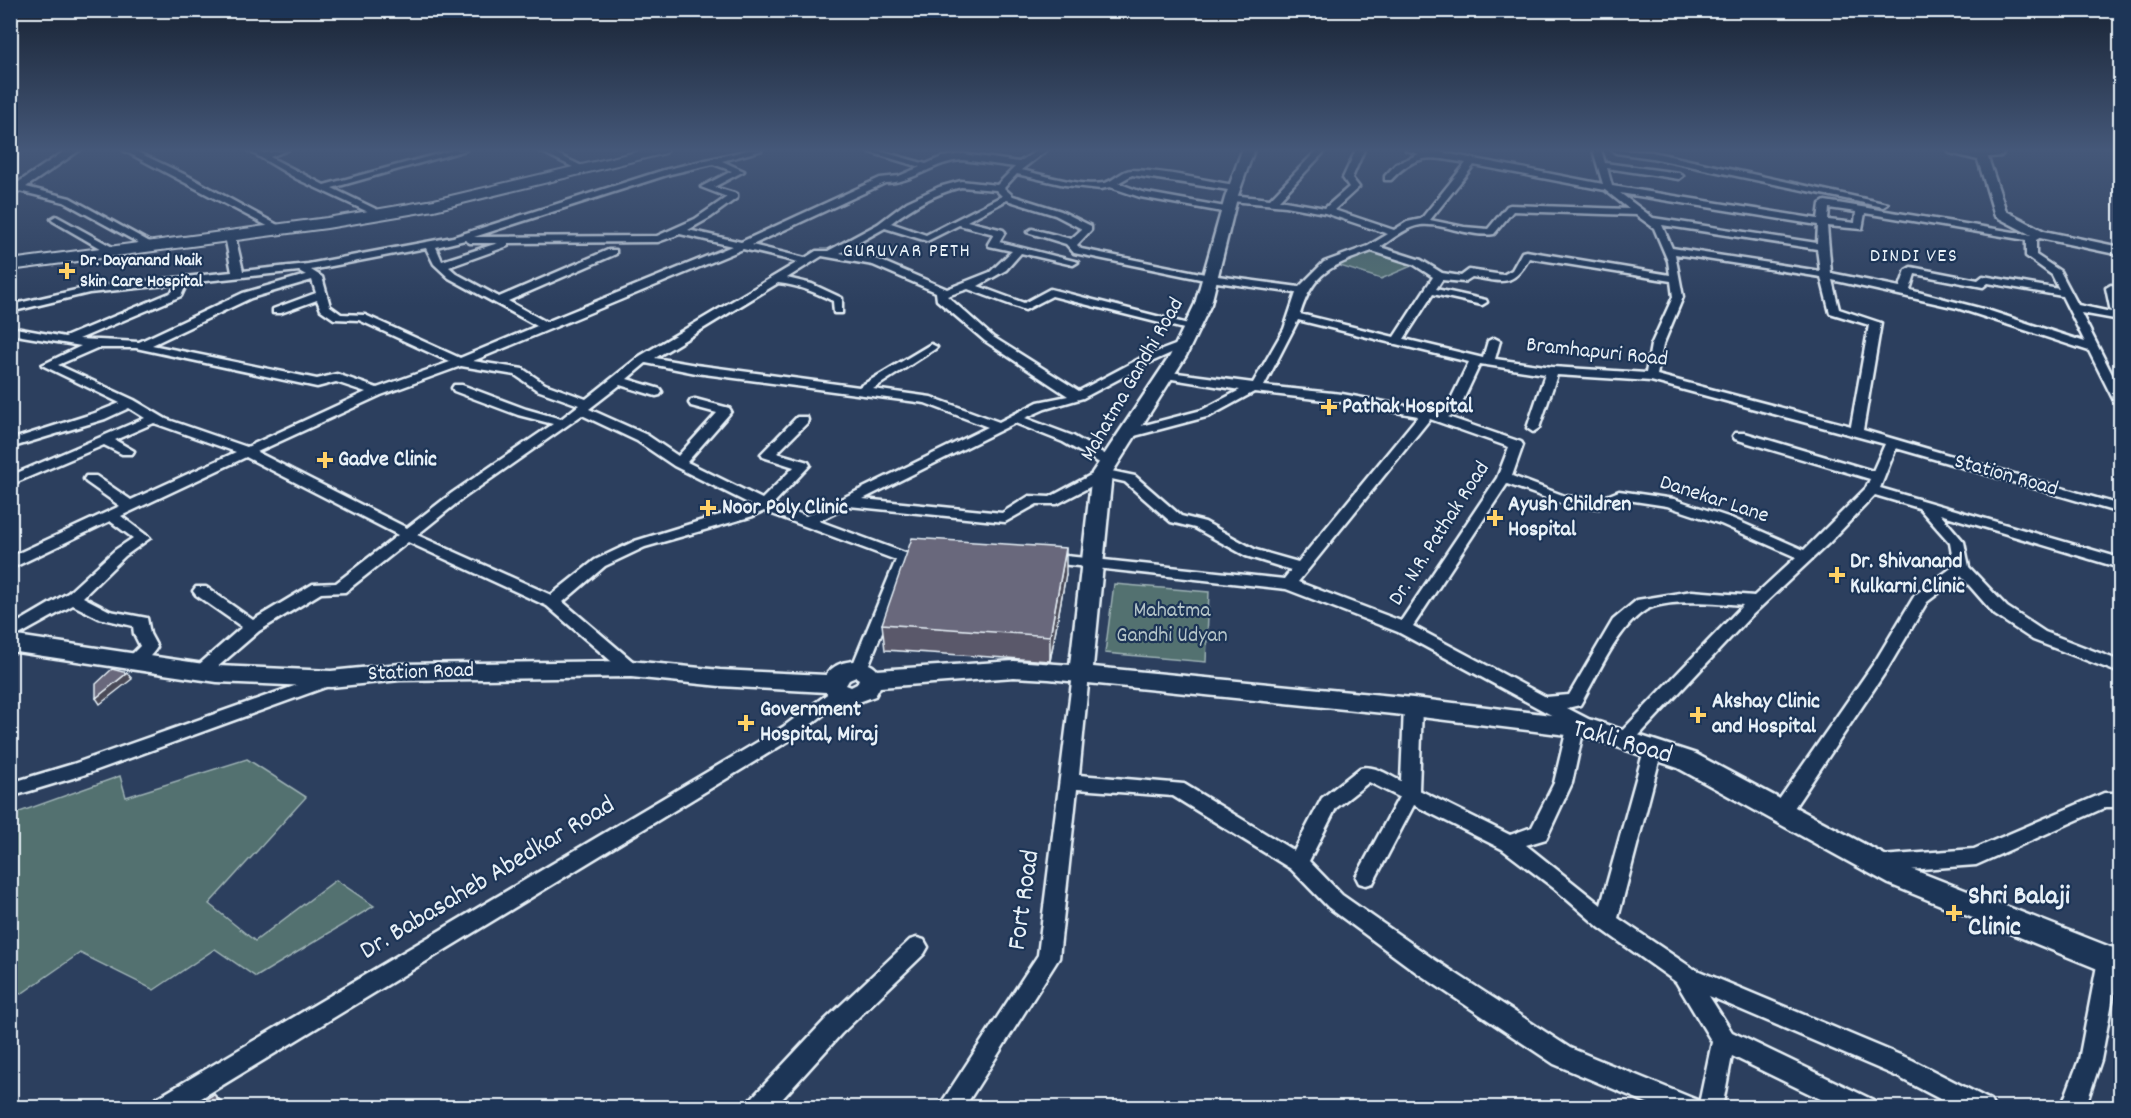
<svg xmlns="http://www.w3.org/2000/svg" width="2131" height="1118" font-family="Dekko,sans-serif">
<rect width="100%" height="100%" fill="#2c3f5e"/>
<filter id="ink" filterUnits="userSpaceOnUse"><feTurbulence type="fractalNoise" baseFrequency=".0167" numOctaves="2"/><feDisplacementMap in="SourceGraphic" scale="12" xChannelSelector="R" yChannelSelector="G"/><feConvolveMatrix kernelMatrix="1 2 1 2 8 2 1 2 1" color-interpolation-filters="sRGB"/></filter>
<g filter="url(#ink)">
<!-- green -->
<g fill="#527170" stroke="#9db1b4" stroke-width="1.5">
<path d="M1374,251L1416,264L1381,279L1337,265Z"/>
<path d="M1114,584L1209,592L1206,662L1105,653Z"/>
<path d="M247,759L306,797L209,904L255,941L336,880L374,906L256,977L215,949L154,990L80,953L21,994L11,986V815L120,776L126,797Z"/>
</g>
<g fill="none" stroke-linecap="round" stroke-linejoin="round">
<defs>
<g id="street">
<path d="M123,150H133L188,176L285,229L277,231Z"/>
<path d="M248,150H258L264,153L288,150L270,157L324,185L453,150H466L332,188L382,212L384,214L379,217L297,179Z"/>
<path d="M538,150H549L588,169L581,171Z"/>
<path d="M748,150H762L722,161L744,171L714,187L737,194V198L711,217L688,230L741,242L880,178L899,176L920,167L863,150H876L926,164L942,157L963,154L1019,162L1038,150H1047L1021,170C1044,175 1081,187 1104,183C1115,181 1122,169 1133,170C1167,171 1202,180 1235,185L1240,188L1235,191L1132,175L1118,183L1142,192L1231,208L1233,210L1228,213L1140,197L1110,187L1101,189L1065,185L1017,174L1004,188L1013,196L1061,211L1091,226V230L1077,245L1081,249L1210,275L1299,287L1324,262L1368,246L1388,234L1325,213L1286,206L1231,201L1226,198L1231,195L1270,199L1317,150H1326L1279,200L1325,208L1349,187L1343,178L1356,150H1364L1352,178L1359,187L1334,210L1394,230L1407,222L1421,219L1466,163C1432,157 1417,152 1391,180H1385V176L1396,164L1419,154L1406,150H1429L1603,184L1593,150H1601L1605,163L1679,173L1683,176L1679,179L1607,168L1612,186L1818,219L1820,204L1825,201L2032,235L2043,232V236L2036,240V255L2060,271L2078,305L2111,312L2106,288L2111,285L2120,287V293H2118L2120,320L2081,313L2120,390V405L2114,401L2089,351L1957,308L1832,280L1839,309L1881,323L1863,430L2120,505V513L1896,448L1880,488L2120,558V568L1940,514L1964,542L1969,567L2007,607L2045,632L2120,661V673L2033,640L1995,615L1961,576L1927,602L1888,668L1788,817L1781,820L1774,817L1771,812L1774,807L1876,660L1915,595L1954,566L1950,543L1919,508L1875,495L1829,543L1750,617L1630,745L1624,747L1618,745L1615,740L1618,735L1743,605C1720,603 1665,598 1646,610C1616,629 1598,675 1580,705L1567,708L1594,722L1597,727L1594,732H1583L1572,783L1546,839L1526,845L1601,905L1644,750L1647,745L1653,743L1659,745L1662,750L1618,918L1692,968L1912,1060L1990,1100L1994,1108H1957L1896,1076L1709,996L1732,1032L1873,1100L1877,1108H1839L1732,1056L1722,1108H1659L1554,1064L1416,972L1328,907L1291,869L1173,796L1077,789L1059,958L964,1108H938L1038,955L1073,674L1075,670H1087L1089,674L1079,775L1184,784L1294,851L1322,798L1360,768C1374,764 1389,776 1401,781L1404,707L1407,703L1413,701L1419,703L1422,707L1419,790L1510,835L1532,827L1554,783L1568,724L1398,632L1286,589L1042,562L1040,559L1042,556L1047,554L1284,579L1291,570L1246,556L1195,528L1171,522L1125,482L1107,478L1057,504H1037L1005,522L849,506L819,521L905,553L924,550L931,555L929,558L910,562L867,669L865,673H853L851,669L896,560L764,511L753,516L645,547L605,566L563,602L637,665L639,669L637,673H625L547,606L408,542L345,592L321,593L259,631L207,676H195L193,672L195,668L242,627L196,595L193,591L196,587H206L253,620L313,584L336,583L398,535L246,457L121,516L150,538L125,556L83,597L110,611L147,618L150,634L157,647C151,657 139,669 127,665L125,661L140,646L134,634L133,626L99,618L73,605L10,640V627L68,593L115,550L133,538L110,521L10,569V557L120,506L86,482L84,479L86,476H96L131,500L236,452L154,423L115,440L134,451L132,454H122L104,445L10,485V476L145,418L129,408L105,419L10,448V440L95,413L120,403L42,365L81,346L10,334V327L65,337L172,292L176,284L89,293L10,312V305L89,287L232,272L225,236L230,233L235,236L243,271L308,264L453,237L664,170ZM963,160L1015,167L997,185L961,181L939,187L907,202L878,224L828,251H816L805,258L752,245L885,183C914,183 934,161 963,160ZM713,164L732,171L701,187L727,197L695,219L657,236L474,237L670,174ZM1474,165L1605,190L1629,209L1510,205L1507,206L1488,229L1464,227L1430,220ZM961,187L996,190L1002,196L926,235L891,223C913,206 934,194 961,187ZM1620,193L1818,225L1817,243L1653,218ZM1007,200L1055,215L1082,229L1071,239L1032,229L1027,232L1066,244L1074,253L1210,281L1296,293L1284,329L1253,383L1162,371L1160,374L1166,378L1240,390L1202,410L1122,431L1120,434L1122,437L1127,438L1210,416L1254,392L1342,402L1418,416L1298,562L1256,550L1205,522L1181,516L1135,476L1102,469L1050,497L1029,496L1002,513L863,499L1015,423L1063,442L1105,466H1115L1117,463L1115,460L1073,436L1025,418L1045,409L1083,398L1149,363L1189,345L1183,342L1141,358L1079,391L993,337L947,296L968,289L1025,310L1052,296L1192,331L1198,328L1196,326L1050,289L1024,303L978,286L1006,270L1021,253L1073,265L1078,262L999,242L1005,232L1003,230L967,221ZM1829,208L1856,212L1855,223L1828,220ZM1513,211L1636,215L1654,228L1668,261L1670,275L1526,251L1522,252L1512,270L1503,275L1469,270L1461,276L1442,273L1421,260L1380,247C1391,240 1404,229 1416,226C1436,220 1469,238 1494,234ZM1865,213L2026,240V256L2052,275L2059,289L1983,276L1978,280L1911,267L1906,270L1900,287L1831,273L1827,226L1862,229ZM959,225L994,234L988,244L989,246L1012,251L990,272L947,289L879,260L840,253L885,228L927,241ZM1662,225L1817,249L1820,271L1672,248ZM680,234L732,246L546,322L508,301L616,254V250H608L499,297L457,274L449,267L508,246V243L658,242ZM465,240L470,243H498L442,261L436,247ZM426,248L434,264L449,278L537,326L460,358L365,315L341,314L330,306L322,277L311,270ZM743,249L798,262L640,356L586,399L545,384L523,369L473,361ZM1372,251L1413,264L1433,277L1394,337L1300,314C1314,270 1332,266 1372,251ZM1675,254L1821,277L1830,313L1869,325L1851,426L1657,375L1663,345L1683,297ZM822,256L873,265L936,292L937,300L985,341L1068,396L1038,402L999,422L931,397L873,389L935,349L937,347L931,344L859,387L696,365L655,358L778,283C798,285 815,292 833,301L834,313H842V298L812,284L787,278ZM1529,258L1671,281L1673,297L1651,345L1646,373L1552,367L1495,359L1500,341L1494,338L1488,341L1483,358L1404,339L1433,294L1482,305L1487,302L1486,300L1436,289L1442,280L1464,282L1472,277C1502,281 1512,289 1529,258ZM299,271L306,275L243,293L139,342L79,339L181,296L187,283ZM1915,274L1983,287L1988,283L2062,296L2085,342L1987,310L1910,290ZM312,280L316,293L273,309V313H281L317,300L321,310L334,319L359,320L450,362L377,388L337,374L317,379L152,345L251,298ZM1298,320L1469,362L1446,409L1427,410L1342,394L1264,386ZM97,348H136L317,387L336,382L366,392L247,447L166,419L134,400L58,365ZM646,363L696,373L925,403L988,427L806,516L773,504L810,465L808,462L777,453L807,423L808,420L807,417H797L761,454L763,457L794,467L762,499L687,462L729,414L731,411L729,408L695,399L691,400L689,403L691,406L717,413L678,456L647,435L589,409L620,385L656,396L660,395L662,392L660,389L627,379ZM1480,364L1545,374L1527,428L1533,432L1539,428L1557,375L1651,381L1885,444L1873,471L1745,433H1735L1733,436L1735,439L1870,479L1866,488L1804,550L1731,518L1674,499L1619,491L1597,500L1565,496L1512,476L1523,445L1521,442L1448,417L1457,413ZM461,366L515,375L537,390L579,405L561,419L526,409L462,385H454L452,388L454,391L518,415L553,424L452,493L407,528L257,452L381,395ZM582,415L637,441L674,466L752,505L635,541L595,560L551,595L417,535L462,499ZM1430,419L1509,447L1497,478L1401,621L1298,582ZM1507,484L1563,504L1599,508L1621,499L1667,506L1721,524L1796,557L1754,596L1692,591L1637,600L1613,620L1569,695L1546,697L1413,626ZM1369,782L1399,797L1356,877L1359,883L1366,885L1373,883L1414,805L1502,849L1555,889L1600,928L1676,982L1712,1042L1699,1104L1697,1100L1570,1048L1432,958L1342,895L1309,861L1336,808Z"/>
<path d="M1612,150L1652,152L1888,204L1883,207L1652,158L1616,153Z"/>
<path d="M2006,150L2001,156L1979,158L1975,155L1979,152Z"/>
<path d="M18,185L70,198L157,246L148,248L64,202L15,190L13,188Z"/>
<path d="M56,216L118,250L119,252L110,254L53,221L51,219Z"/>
<path d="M331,673L337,675L339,679L337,683L83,775L10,797V783L73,764Z"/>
<path d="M840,687L846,689L849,693L846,697L795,737L185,1108H150L154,1100L783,727L834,689Z"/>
<path d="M2104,793H2120V807H2106L1976,865L1881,872L1874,870L1871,864L1874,858L1881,856L1974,849Z"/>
<path d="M917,938L924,940L928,947L924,954L841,1034L774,1108H746L750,1100L825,1020L910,940Z"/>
<path d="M2109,950L2117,953L2120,960L2101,1060L2085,1108H2061L2079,1060L2098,960L2101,953Z"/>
</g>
<g id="secondary">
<path d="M66,150H80L10,198V188Z"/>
<path d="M1242,150H1254L1237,198L1211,304L1186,356L1112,473L1093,667L1413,698L1592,720L1696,754L1909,868L2110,947L2120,949V975L2098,969L1889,884L1678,768L1591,738L1413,716L1049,679L1014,677L880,687L875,696L851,705L829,697L826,692L720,686L631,677L400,680L331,687L217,682L10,651V635L217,666L331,671L400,664L631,661L720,670L826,675C837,659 865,656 877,670L1014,661L1070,665L1092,473L1170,356L1195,304L1225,198ZM856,677L859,679L857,684L851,687L846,685L849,680Z"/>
<path d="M1948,150H1967L1987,155L2006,211L2044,231L2120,247V255L2035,237L1995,216L1978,160L1950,153Z"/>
</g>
<path id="primary" d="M645,150H668L666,153L434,210L327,228L10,270V260L327,218L434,200Z"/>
</defs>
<!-- street casing -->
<use href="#street" stroke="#e8f1f8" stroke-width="5"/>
<!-- secondary casing -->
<use href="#secondary" stroke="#e8f1f8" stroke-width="5"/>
<!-- primary casing -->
<use href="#primary" stroke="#e8f1f8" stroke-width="4"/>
<!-- street -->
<use href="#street" fill="#1d3557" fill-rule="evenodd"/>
<!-- secondary -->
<use href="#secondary" fill="#1d3557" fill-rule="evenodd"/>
<!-- primary -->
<use href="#primary" fill="#1d3557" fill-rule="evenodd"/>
</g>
<!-- wall -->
<path fill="#5a596a" stroke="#e8f1f8" stroke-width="1.5" d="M1066,574L1050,661L885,650L882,624Z"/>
<!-- shaded-wall -->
<g fill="#4a4956" stroke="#e8f1f8" stroke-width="1.5">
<path d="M1066,548V574L1050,661V636Z"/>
<path d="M127,673L132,679L100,704L96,698Z"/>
<path d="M214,1094L227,1107H222Z"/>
</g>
<!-- building -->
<g fill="#69687b" stroke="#e8f1f8" stroke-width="1.5">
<path d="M912,538L1066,548L1050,636L882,624Z"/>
<path d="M112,669L127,673L96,698V684Z"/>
<path d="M214,1094L222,1107H193Z"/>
</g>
</g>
<!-- sky -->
<linearGradient id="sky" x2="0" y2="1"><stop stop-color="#182334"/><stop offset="0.49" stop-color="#455879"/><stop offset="1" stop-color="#455879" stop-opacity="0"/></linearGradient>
<rect width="2131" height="306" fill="url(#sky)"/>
<!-- markers -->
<g fill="#ffd166" stroke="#1d3557" stroke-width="2">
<path d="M64 262h6v6h6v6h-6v6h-6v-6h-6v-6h6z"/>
<path d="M1326 398h6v6h6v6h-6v6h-6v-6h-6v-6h6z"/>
<path d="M322 451h6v6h6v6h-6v6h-6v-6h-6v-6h6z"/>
<path d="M705 499h6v6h6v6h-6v6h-6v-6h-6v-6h6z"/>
<path d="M1492 509h6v6h6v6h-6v6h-6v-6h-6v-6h6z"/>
<path d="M1834 566h6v6h6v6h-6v6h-6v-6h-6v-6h6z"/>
<path d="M1695 706h6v6h6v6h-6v6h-6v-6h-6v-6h6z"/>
<path d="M743 714h6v6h6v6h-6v6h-6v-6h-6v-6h6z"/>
<path d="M1951 904h6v6h6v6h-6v6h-6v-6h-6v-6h6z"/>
</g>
<g text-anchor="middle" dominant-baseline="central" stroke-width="4.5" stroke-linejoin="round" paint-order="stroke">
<!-- far-poi labels -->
<g font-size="18" font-weight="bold" fill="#e8f1f8" stroke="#1d3557" text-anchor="start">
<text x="80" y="261">Dr. Dayanand Naik<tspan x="80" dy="21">Skin Care Hospital</tspan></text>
</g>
<!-- far-neighbourhood labels -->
<g font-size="20" letter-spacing="1.5" fill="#e8f1f8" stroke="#1d3557">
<text x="907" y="252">GURUVAR PETH</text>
<text x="1914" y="257">DINDI VES</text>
</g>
<!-- street labels -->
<g font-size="22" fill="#e8f1f8" stroke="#1d3557">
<text transform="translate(1597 353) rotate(6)">Bramhapuri Road</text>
<text transform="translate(1133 380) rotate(-60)">Mahatma Gandhi Road</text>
<text transform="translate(2006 476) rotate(16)">Station Road</text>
<text transform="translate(1714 500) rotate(18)">Danekar Lane</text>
<text transform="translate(1440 534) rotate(-57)">Dr. N.R. Pathak Road</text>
<text transform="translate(421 673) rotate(-2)">Station Road</text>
</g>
<!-- poi labels -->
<g font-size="22" font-weight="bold" fill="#e8f1f8" stroke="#1d3557" text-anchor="start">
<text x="1342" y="407">Pathak Hospital</text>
<text x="338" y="460">Gadve Clinic</text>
<text x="1508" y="505">Ayush Children<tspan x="1508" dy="25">Hospital</tspan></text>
<text x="722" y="508">Noor Poly Clinic</text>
<text x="1850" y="562">Dr. Shivanand<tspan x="1850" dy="25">Kulkarni Clinic</tspan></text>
<text x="1712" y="702">Akshay Clinic<tspan x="1712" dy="25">and Hospital</tspan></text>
<text x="760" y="710">Government<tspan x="760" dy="25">Hospital, Miraj</tspan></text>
</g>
<!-- park labels -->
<g font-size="22" fill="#b4c4c8" stroke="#1d3557">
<text x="1172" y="611">Mahatma<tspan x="1172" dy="25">Gandhi Udyan</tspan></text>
</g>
<!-- near-street labels -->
<g font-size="27" fill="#e8f1f8" stroke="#1d3557">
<text transform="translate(1622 743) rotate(16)">Takli Road</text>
<text transform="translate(488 879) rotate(-31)">Dr. Babasaheb Abedkar Road</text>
<text transform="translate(1025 900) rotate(-82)">Fort Road</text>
</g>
<!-- near-poi labels -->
<g font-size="27" font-weight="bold" fill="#e8f1f8" stroke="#1d3557" text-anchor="start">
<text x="1968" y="897">Shri Balaji<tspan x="1968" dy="31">Clinic</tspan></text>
</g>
</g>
<!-- margin -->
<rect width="2131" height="1118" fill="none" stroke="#1d3557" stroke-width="36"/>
<rect x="18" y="18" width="2095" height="1082" fill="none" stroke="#e8f1f8" stroke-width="2" filter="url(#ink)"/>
</svg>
